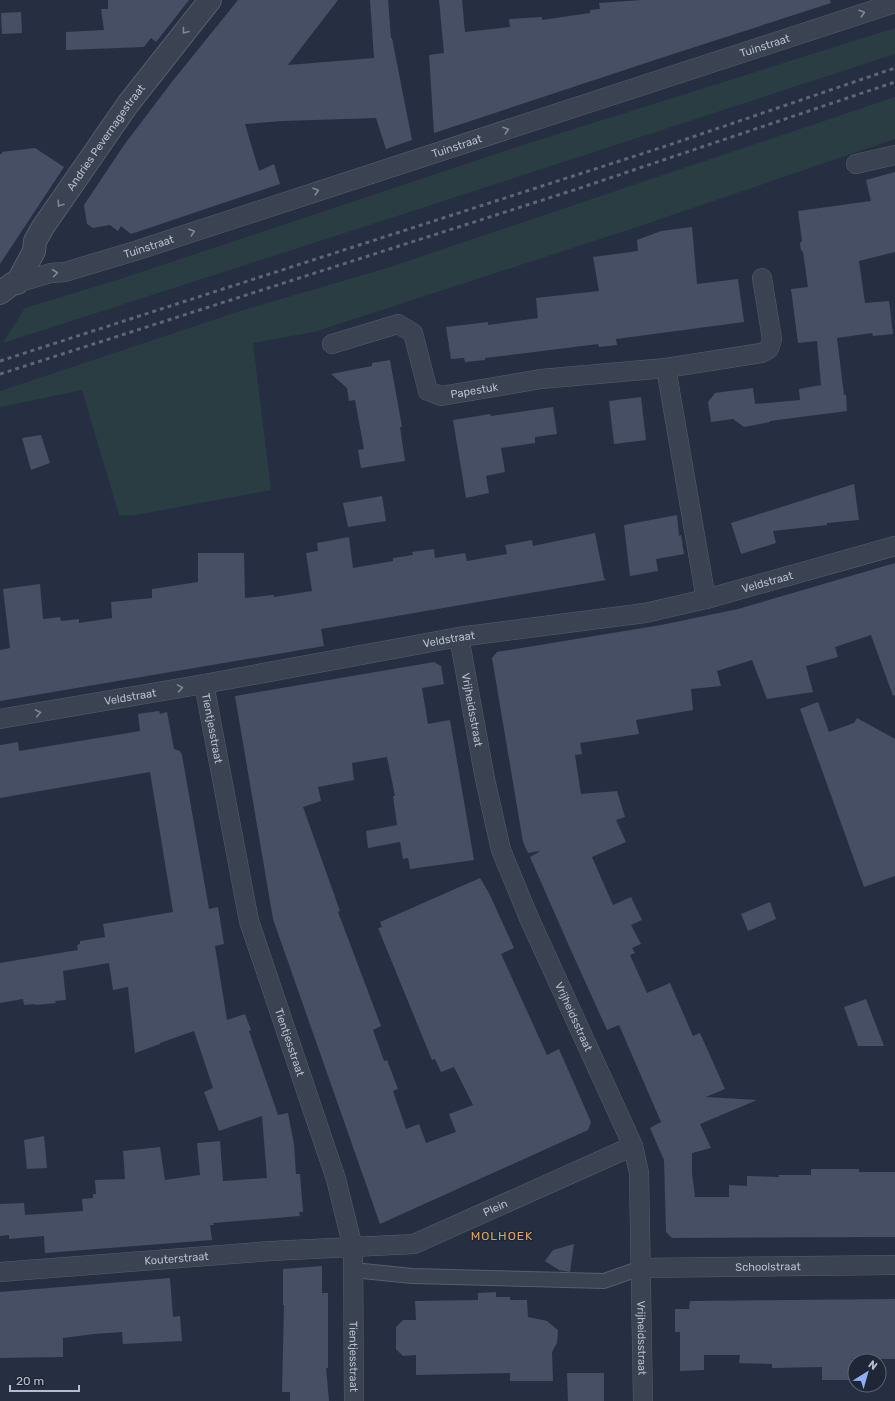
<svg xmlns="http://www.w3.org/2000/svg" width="895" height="1401" font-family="Rubik,sans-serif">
<rect width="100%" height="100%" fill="#262f42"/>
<!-- green -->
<g fill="#293d43">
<path d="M895,28V54L419,209L3,343L25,308L117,280L523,145Z"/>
<path d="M895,97V139L637,227L314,332L253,343L271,490L136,515H119L82,390L0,407V391L240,311L387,268Z"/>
</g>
<!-- building -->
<g fill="#464f64">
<path d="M108,0H189L156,42L151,38L144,47L66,50V32L104,30L101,9H108Z"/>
<path d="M238,0H338L288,65L374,58L370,0H388L391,38H392L412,140L386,149L376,118L283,121L245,124L259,171L274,164L280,184L131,234L121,226L118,231L110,225L93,228L87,224L84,205L124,145L171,83Z"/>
<path d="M439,0H462L465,32L510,27L509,19L542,17V20L590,13V10L600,9L599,3L641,0H830L831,3L661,58L434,133L429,55L444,53Z"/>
<path d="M21,12L22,33L2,34L1,13Z"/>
<path d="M35,148L64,167L0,264V154H2V152Z"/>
<path d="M895,172V252L859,261L865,303L889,301L893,334L873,336L872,333L837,338L844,395H846L847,411L770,421V422L744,427L733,419L711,422L708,402L715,393L753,388L755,404L800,400L799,389L821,385L817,341L798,343L791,289L808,287L803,252L801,250L800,243L802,241L798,211L871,201L866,180Z"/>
<path d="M692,227L697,284L738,279L744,322L616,339L617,345L599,347L598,344L485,358V360L465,362L464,358L451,359L446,327L488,322V325L538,318L536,298L599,291L593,257L638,251L637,240L661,231Z"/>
<path d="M390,360L402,427H400L405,461L361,468L358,450L364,449L355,400L349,401L347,388L331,374L372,366V363Z"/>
<path d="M641,397L646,440L614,444L609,401Z"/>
<path d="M553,407L557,434L535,437V443L501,448L505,472L486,476L489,493L466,498L453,420L490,414L491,416Z"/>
<path d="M41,435L50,463L31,470L22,438Z"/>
<path d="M854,484L859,520L827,523V525L773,531L776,543L741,554L731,523Z"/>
<path d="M382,496L386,521L348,527L343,503Z"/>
<path d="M677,515L679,536L681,535L684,554L656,559L658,571L630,576L624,525Z"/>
<path d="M595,533L604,578L606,580L321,629L324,646L0,701V650L10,648L3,589L40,584L43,619L60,617L61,621L79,619V623L112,618L111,602L152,598V589L198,582V553H244L245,598L274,595V597L312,591L306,553L318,551L317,543L349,537L353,568L393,561V558L413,555L412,552L434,549L435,558L465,553L467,561L507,554L505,545L532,540L533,546Z"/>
<path d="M895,563V695L893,696L871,635L835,647L838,657L806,666L813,692L767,699L752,660L717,671L721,686L691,689L693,710L636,720L639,734L580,743L582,754L575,755L581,794L617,791L625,817L616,820L626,842L592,857L613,905L631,897L642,920L631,925L641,944L632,948L635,953L630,955L647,993L670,983L693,1036L700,1033L725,1089L706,1097L757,1100L700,1124L711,1148L692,1153V1173L695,1197H729V1185L747,1186V1176L779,1177L778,1175H811V1169H859V1172H895V1237L672,1238L666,1232L664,1160L650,1128L661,1122L619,1025L607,1030L569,946L530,857L539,852V851L528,853L523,842L492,658L497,652L661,625L738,609Z"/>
<path d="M434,662L441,666L444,684L422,688L428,724L450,720L474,860L410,869L408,858L403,859L400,842L368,848L366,831L397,825L393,796H395L387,757L352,763L354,780L318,787L321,801L303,807L340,911L338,912L381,1026L373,1030L384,1061L387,1060L398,1089L393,1091L406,1129L419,1124L426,1143L456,1132L449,1114L473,1105L454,1067L441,1072L435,1059L432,1060L378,928L382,927L380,922L480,878L489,893L514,948L501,954L547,1055L559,1049L591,1122L588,1130L380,1224L273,919L235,696Z"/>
<path d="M818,702L829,732L854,723L857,718L895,739V876L864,887L800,709Z"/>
<path d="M159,711L160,714L167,712L174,749L180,751L182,755L209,909L218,907L224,944L215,946L227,1020L245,1014L251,1030L249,1031L278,1115L288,1113L294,1144L296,1174H300L303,1212H299L300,1216L213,1223L214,1225H210L212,1240L45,1253L44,1236L9,1239V1235L0,1236V1204L24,1203L25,1215L83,1211L82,1199L93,1198V1194H96L95,1180L125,1179L123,1151L160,1147L165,1180L200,1175L197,1143L220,1141L223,1181L267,1178L262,1116L219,1131L204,1092L213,1088L194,1031L160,1043V1044L135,1053L128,987L113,990L109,963L63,971L66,1000L55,1001L56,1003L35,1005V1004L24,1005L23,999L0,1003V963L78,950L77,945L80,944V941L105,937L103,924L173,912L150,772L0,798V745L18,742L19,751L140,731L138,714Z"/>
<path d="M770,902L776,919L748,931L741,914Z"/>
<path d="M866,999L884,1046H858L844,1007Z"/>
<path d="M44,1136L47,1168L27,1169L24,1140Z"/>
<path d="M574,1244L570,1272L559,1270L545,1261L553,1250Z"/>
<path d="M322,1266V1293H328V1368H326L329,1401H290V1392H282L284,1305H283V1269Z"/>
<path d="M170,1278L173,1317L180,1316L182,1341L123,1344L122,1332L94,1334L63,1338V1357L0,1358V1292Z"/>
<path d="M496,1292V1297H510V1300H527L528,1317L547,1321L558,1330L557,1343L552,1352L553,1381H510V1373L416,1375V1355L403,1356L396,1349V1327L403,1320H416L415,1301L478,1300V1293Z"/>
<path d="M895,1299V1359H852V1380H822V1367L772,1368V1364L739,1363L740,1355H704V1370L680,1371V1332H675V1309H689L690,1301Z"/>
<path d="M567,1373H604V1401H568Z"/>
</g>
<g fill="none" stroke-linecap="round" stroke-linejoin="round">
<defs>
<path id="pedestrian" d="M353,1270L412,1276L604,1281L641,1268"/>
<g id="minor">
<path d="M856,164L895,155"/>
<path id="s1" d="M17,283L51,273L65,272L135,251L895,3"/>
<path id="s2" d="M332,344L398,324L413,333L428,391L441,396L541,379L666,368L761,353L769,349L772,339L762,278"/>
<path d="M666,368L706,599"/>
<path id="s3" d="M459,637L485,779L501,850L529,918L633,1146L639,1173L643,1401"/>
<path id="s4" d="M204,684L249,921L336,1179L353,1248L354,1401"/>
<path id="s5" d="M0,719L204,684L459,637L645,613L706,599L895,546"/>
<path id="s6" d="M641,1268L895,1265"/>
<path id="s7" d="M0,1272L271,1251L414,1244L633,1146"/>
</g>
<g id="tertiary">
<path id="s8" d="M0,293L12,284L17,283L34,251L35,241L43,227L128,104L210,0"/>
</g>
</defs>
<!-- pedestrian casing -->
<use href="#pedestrian" stroke="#565d6c" stroke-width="16"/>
<!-- minor casing -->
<use href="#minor" stroke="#565d6c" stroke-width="20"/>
<!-- tertiary casing -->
<use href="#tertiary" stroke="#565d6c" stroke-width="24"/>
<!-- pedestrian -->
<use href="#pedestrian" stroke="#3b4252" stroke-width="14"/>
<!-- minor -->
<use href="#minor" stroke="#3b4252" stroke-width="19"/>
<!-- tertiary -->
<use href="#tertiary" stroke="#3b4252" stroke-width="22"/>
<!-- rail -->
<g stroke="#5d6579" stroke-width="3" stroke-dasharray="4 4" stroke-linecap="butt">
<path d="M0,361L663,147L895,68"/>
<path d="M0,374L577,189L895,82"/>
</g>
</g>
<!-- one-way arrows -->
<defs><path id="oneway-chevron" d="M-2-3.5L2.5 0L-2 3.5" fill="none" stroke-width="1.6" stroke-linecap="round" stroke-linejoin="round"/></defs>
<g stroke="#808695">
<use href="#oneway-chevron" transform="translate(862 13) rotate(-18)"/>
<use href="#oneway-chevron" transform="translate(185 31) rotate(128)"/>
<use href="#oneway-chevron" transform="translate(506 130) rotate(-18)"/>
<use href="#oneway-chevron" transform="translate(316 191) rotate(-18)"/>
<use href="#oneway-chevron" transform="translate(60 204) rotate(124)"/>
<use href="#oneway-chevron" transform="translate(192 232) rotate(-18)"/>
<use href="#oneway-chevron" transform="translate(55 273) rotate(-7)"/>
<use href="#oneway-chevron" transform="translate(180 688) rotate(-10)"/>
<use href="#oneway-chevron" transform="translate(38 713) rotate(-10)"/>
</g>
<g text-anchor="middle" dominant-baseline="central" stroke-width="3" stroke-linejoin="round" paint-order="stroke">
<!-- street labels -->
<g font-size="11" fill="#b8bdcc" stroke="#1f2737">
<text stroke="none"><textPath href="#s1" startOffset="785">Tuinstraat</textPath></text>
<text stroke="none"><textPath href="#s8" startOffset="192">Andries Pevernagestraat</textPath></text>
<text stroke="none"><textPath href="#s1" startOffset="461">Tuinstraat</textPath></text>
<text stroke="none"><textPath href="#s1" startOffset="137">Tuinstraat</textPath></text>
<text stroke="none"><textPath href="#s2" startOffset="194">Papestuk</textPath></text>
<text stroke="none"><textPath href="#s5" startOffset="780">Veldstraat</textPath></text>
<text stroke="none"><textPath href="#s5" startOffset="456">Veldstraat</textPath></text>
<text stroke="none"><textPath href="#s5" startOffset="132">Veldstraat</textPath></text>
<text stroke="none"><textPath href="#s3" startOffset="74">Vrijheidsstraat</textPath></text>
<text stroke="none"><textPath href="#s4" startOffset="45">Tientjesstraat</textPath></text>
<text stroke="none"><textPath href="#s3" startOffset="399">Vrijheidsstraat</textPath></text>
<text stroke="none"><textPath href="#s4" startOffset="369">Tientjesstraat</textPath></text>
<text stroke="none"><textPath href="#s7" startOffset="504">Plein</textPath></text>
<text stroke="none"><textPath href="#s7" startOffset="177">Kouterstraat</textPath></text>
<text stroke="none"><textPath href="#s6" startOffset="127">Schoolstraat</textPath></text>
<text stroke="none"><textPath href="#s3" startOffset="734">Vrijheidsstraat</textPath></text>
<text stroke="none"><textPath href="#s4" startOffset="693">Tientjesstraat</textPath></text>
</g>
<!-- neighbourhood labels -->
<g font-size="12" letter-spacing="1" fill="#d6a468" stroke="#1f2737">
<text x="502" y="1236">MOLHOEK</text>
</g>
</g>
<!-- north arrow -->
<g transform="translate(867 1373) rotate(37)"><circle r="19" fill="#1f2737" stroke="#5c6373"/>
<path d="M0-3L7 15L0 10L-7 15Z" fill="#90adf8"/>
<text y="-6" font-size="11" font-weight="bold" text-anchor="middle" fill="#b8bdcc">N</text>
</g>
<!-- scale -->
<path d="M10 1385v6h69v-6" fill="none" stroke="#b8bdcc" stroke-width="2"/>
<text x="16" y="1385" font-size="12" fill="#b8bdcc" stroke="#1f2737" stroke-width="3" paint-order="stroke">20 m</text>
</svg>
